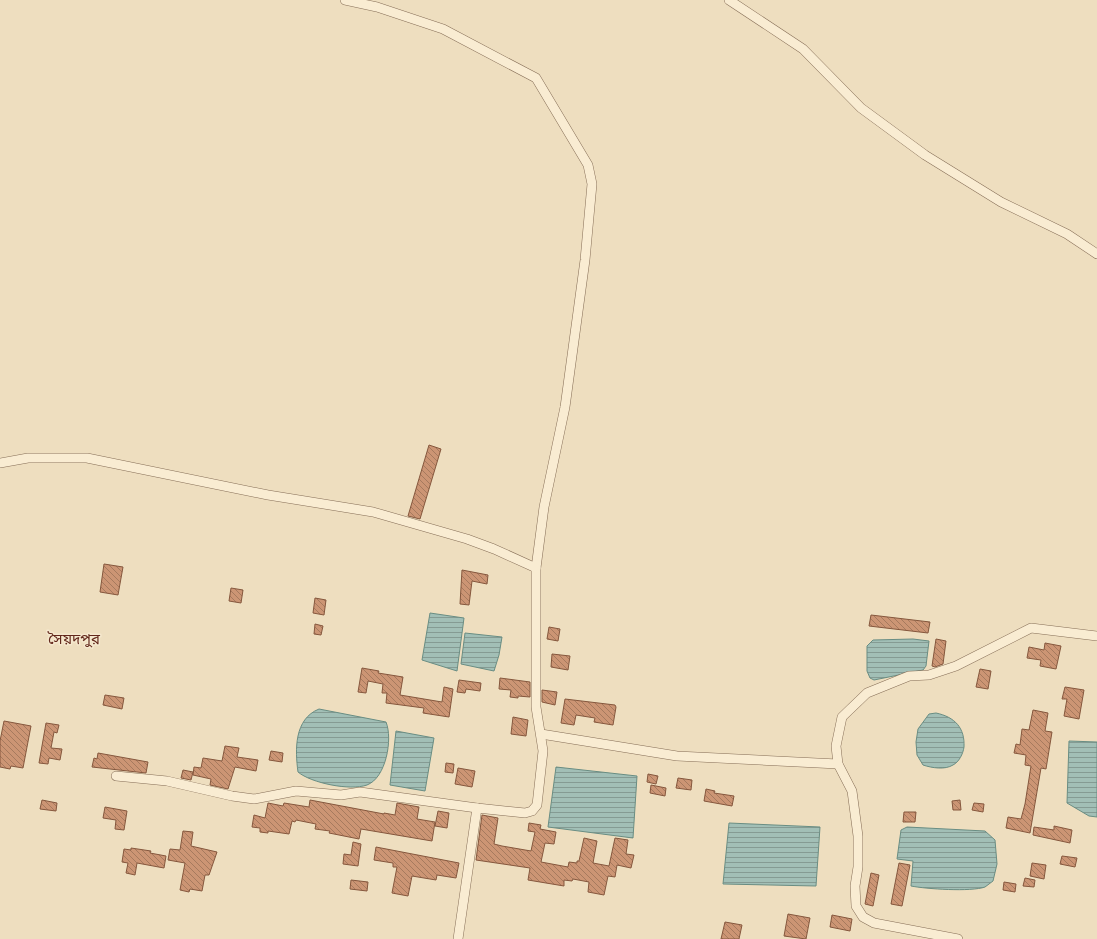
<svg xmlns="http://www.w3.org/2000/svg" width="1097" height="939" font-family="'Libre Baskerville','Noto Sans Bengali',serif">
<defs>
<pattern id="water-rules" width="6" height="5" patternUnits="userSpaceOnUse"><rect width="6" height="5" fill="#a2bfb6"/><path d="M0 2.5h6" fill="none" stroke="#859b93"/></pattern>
<pattern id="building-back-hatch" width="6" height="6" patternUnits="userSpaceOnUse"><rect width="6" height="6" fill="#cc9574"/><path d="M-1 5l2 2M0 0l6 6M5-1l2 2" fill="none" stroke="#a67a5e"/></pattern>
</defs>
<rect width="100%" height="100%" fill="#eedebf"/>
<!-- water -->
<g fill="url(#water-rules)" stroke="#698d83">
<path d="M430,613L464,618L457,671L422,660Z"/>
<path d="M465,633L502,637L499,655L494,671L461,664Z"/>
<path d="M913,639L929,641L926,666L923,670L874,680L870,678L867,671V646L873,640Z"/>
<path d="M319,709L386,722C393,739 386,778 367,785C350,791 311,783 298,772C295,750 294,719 319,709Z"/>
<path d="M936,713C955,717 965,728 964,747C963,754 959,762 953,765C945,770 932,768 923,765L917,755L916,742L918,729L929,714Z"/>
<path d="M396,731L434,738L425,791L390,785Z"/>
<path d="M1069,741L1097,742V817L1089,816L1067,803Z"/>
<path d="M556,767L637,776L633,838L548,827Z"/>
<path d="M729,823L820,827L816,886L723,884Z"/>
<path d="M907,827L985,831L995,840L997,864L993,881C990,883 988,885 985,887C971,892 926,889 911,886L913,861L897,859L901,830Z"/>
</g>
<!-- building -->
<g fill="url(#building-back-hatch)" stroke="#85573d">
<path d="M429,445L441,449L420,519L408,516Z"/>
<path d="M104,564L123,567L118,595L100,592Z"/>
<path d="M462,570L488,575L487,584L472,581L469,605L460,604Z"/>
<path d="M231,588L243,590L241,603L229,601Z"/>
<path d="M315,598L326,600L324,615L313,613Z"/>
<path d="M871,615L930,622L928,633L869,626Z"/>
<path d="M315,624L323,626L321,635L314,634Z"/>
<path d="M549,627L560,629L558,641L547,639Z"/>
<path d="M936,639L946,641L943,664L935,667L932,666Z"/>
<path d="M1045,643L1061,646L1056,669L1040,666L1041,660L1027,658L1029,647L1044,650Z"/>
<path d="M552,654L570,656L568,670L551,667Z"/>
<path d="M362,668L379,671L378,673L403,677L400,695L442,702L444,687L453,689L449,717L423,713L424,708L386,703L387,693H382L383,684L368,681L366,693L358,692Z"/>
<path d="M980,669L991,671L988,689L976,687Z"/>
<path d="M500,678L530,682V697L518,696V698L510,697L511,690L499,689Z"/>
<path d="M459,680L481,683L480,691L466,689L465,693L457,692Z"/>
<path d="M1065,687L1084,690L1079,719L1064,716L1067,699H1062Z"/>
<path d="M542,690L557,692L555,705L542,702Z"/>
<path d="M105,695L124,698L122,709L103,705Z"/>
<path d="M565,699L615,705L616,707L613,725L594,722L595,718L576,715L574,725L561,723Z"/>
<path d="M1033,710L1048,713L1045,731L1052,732L1046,769L1041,768L1030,833L1006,828L1008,817L1021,819L1025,804L1031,766L1025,765L1026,755L1014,753L1016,744L1020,745L1022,729L1029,730Z"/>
<path d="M513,717L528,720L526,736L511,734Z"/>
<path d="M4,721L31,726L23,768L11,766L10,769L0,767V741Z"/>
<path d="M46,723L59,725L57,733L54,732L51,748L62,749L60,760L49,758L48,764L39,763Z"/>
<path d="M225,746L239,748L237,757L258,760L256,771L235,767L228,789L210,785L211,779L193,775L194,767L201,768L203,758L222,761Z"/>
<path d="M271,751L283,753L282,762L269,760Z"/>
<path d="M98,753L148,762L146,773L92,767L94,758L97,759Z"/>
<path d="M446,763L454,764L453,773L445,772Z"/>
<path d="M458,768L475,771L472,787L455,784Z"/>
<path d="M183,770L193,772L191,780L181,778Z"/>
<path d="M648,774L658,776L656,784L647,782Z"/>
<path d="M678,778L692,780L691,790L676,788Z"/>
<path d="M651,785L666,788L665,796L650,793Z"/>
<path d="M706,789L715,791L714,793L734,796L732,806L704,801Z"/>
<path d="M42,800L57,803L56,811L40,809Z"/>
<path d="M310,800L384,814V813L395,815L397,803L419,807L417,819L435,822L432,841L361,829L359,839L329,833L330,831L315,829L316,824L296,820L295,822L292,821L289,834L268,831V833L260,832V828L252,827L254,815L265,818L268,803L283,806L284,803L309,807Z"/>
<path d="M960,800L961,810H953L952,801Z"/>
<path d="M974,803L984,804L983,812L972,810Z"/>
<path d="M105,807L127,811L124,830L115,829L116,820L103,818Z"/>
<path d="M438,811L449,813L447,828L435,826Z"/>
<path d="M904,812H916L915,822H903Z"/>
<path d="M482,815L498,818L494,844L502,846L531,851L535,832L528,831L529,823L541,825L540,829L556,832L554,844L545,843L541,862L568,867L569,862L577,863V861H579L584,838L597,841L593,863L609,866L615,838L628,840L626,854L634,855L631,868L617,865L615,877L608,876L604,895L588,892L589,882L573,879L572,881L564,880V886L528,880L530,868L476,860Z"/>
<path d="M1054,826L1072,830L1070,843L1033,835L1034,827L1054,830Z"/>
<path d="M183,831L193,832L191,846L217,852L209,875H205L202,891L190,889L189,892L180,890L185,863L168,860L170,849L180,850Z"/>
<path d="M353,842L361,844L358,866L343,864L344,854L351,855Z"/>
<path d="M376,847L459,863L456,878L437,875L436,880L412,876L408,896L392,893L397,867H393V863L374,860Z"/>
<path d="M131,848L151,851L150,853L166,856L164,868L137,863L135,875L126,873L128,863L122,862L124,849L131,850Z"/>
<path d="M1062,856L1077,858L1075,867L1060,864Z"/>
<path d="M899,863L910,865L902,906L891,904Z"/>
<path d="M1032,863L1046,865L1044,879L1030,876Z"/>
<path d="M871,873L879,875L873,906L865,904Z"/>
<path d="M1025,878L1035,880L1034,887L1023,886Z"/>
<path d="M351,880L368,882L367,891L350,889Z"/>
<path d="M1004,882L1016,884L1015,892L1003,890Z"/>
<path d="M788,914L810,918L806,939L784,936Z"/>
<path d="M832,915L852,919L850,931L830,927Z"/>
<path d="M725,922L742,925L739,939H721Z"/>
</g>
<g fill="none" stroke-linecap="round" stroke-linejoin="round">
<defs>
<g id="minor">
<path d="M345,0L377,7L443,29L536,78L588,165L592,184L585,260L565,407L544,507L536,568V707L543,751L537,805L532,811L525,813L477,808L458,939"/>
<path d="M729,0L803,49L861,108L925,155L1001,202L1067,234L1097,254"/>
<path d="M0,463L28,458H87L268,495L373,512L467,539L494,549L536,568"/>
<path d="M541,734L677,756L838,764"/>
<path d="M116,776L167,781L232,796L254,799L296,791L341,795L360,792L477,808"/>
<path d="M958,939L874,923L863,917L856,906L855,886L858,867V836L852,791L838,764L836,746L842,717L867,693L909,676L929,675L956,666L1031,628L1097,636"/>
</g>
</defs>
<!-- minor casing -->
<use href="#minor" stroke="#866e57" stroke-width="10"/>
<!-- minor -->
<use href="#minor" stroke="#f9ecd2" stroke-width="9"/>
</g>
<g text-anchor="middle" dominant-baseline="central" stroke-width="3" stroke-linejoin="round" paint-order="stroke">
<!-- quarter labels -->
<g font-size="15" fill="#62271b" stroke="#f5e8ce">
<text x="74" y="638">সৈয়দপুর</text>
</g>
</g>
</svg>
